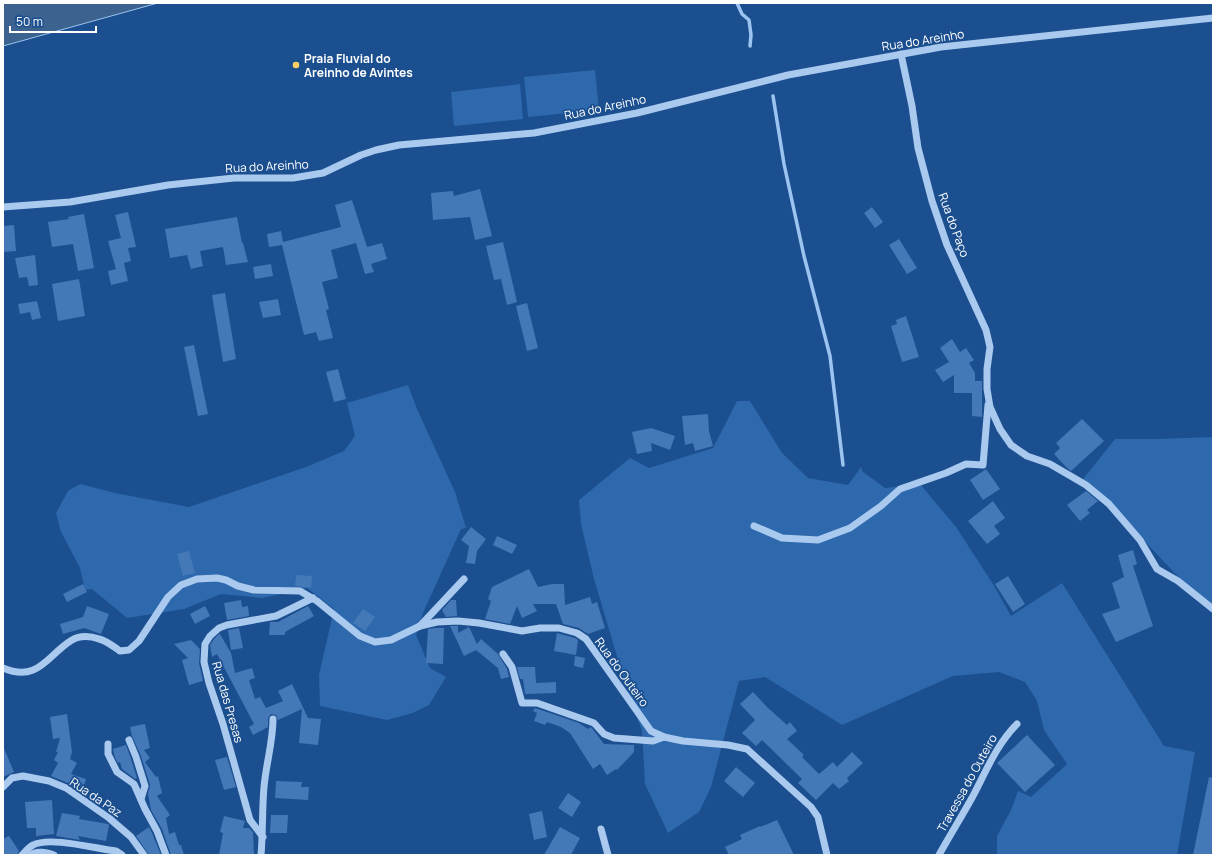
<svg xmlns="http://www.w3.org/2000/svg" width="1216" height="858" font-family="Manrope,sans-serif">
<rect width="100%" height="100%" fill="#1b4f8f"/>
<!-- green -->
<g fill="#2e69ad">
<path d="M595,70L599,110L528,117L524,77Z"/>
<path d="M520,84L523,119L454,126L451,92Z"/>
<path d="M408,385L417,409L455,492L466,528L461,529L423,613L416,635L430,668L446,677L429,705L413,713L387,720L320,706L319,675L334,609L307,588L263,598L221,594L184,609L127,618L92,589L85,590L80,568L61,532L56,513L68,491L80,484L115,493L189,507L306,467L344,451L355,436L347,403Z"/>
<path d="M737,401H750L782,453L808,478L848,485L861,467L863,472L885,488L920,484L956,527L993,584L1011,616L1062,583L1164,746L1195,752L1177,855H997V836L1011,810L1018,791L1031,797L1067,764L1044,730L1037,701L1025,682L999,672L953,676L842,725L765,677L739,681L711,787L699,812L668,833L645,784L642,730L630,700L594,579L581,524L579,500L630,458L649,468L713,448Z"/>
<path d="M1213,437V614L1092,485L1083,479L1115,439H1158Z"/>
</g>
<!-- water -->
<path fill="#3c6290" stroke="#9cc4f0" d="M3,3H158L3,46Z"/>
<g fill="none" stroke-linecap="round" stroke-linejoin="round">
<!-- stream -->
<g stroke="#9cc4f0" stroke-width="3.5">
<path d="M737,3L742,14L749,20L751,35L750,46"/>
<path d="M773,96L784,164L804,256L830,356L843,465"/>
</g>
</g>
<!-- building -->
<g fill="#4478b7">
<path d="M480,189L492,236L475,240L470,217L433,220L431,193L453,191L454,196Z"/>
<path d="M352,200L367,247L382,243L387,259L371,264L374,272L365,274L356,243L331,250L338,278L322,282L329,309L326,310L333,338L319,341L316,332L304,335L282,245L269,247L267,234L281,231L283,242L341,227L335,205Z"/>
<path d="M872,207L883,222L875,228L864,213Z"/>
<path d="M128,212L136,247L128,248L131,261L124,263L128,281L111,285L108,271L116,269L108,241L121,238L115,215Z"/>
<path d="M84,214L94,268L78,271L73,244L52,247L48,222L69,219L68,217Z"/>
<path d="M237,217L242,243H243L248,262L226,265L223,247L200,251L203,266L191,269L187,255L170,258L165,229Z"/>
<path d="M14,225L16,251L3,252V226Z"/>
<path d="M899,239L917,268L907,274L889,245Z"/>
<path d="M503,242L517,302L507,305L501,279L494,280L486,246Z"/>
<path d="M35,255L38,285L29,286L27,277L19,278L15,258Z"/>
<path d="M271,264L273,276L255,279L253,267Z"/>
<path d="M79,279L85,316L58,321L52,284Z"/>
<path d="M225,293L236,359L223,362L212,295Z"/>
<path d="M278,299L281,315L263,318L259,302Z"/>
<path d="M37,301L41,318L32,320L30,312L20,314L18,304Z"/>
<path d="M527,303L538,348L527,351L516,306Z"/>
<path d="M906,316L919,357L902,362L891,326L897,324L896,320Z"/>
<path d="M952,339L960,352L966,348L974,360L969,363L975,373V381H982V417L972,416V393H954V375L943,382L935,370L949,362L940,348Z"/>
<path d="M194,345L208,414L198,416L184,347Z"/>
<path d="M338,369L346,399L334,402L326,372Z"/>
<path d="M708,414L709,431L713,446L695,451L693,443L685,445L682,416Z"/>
<path d="M1082,419L1104,441L1071,471L1067,468L1054,454L1060,448L1056,443Z"/>
<path d="M651,428L675,436L670,450L651,443L652,451L637,454L632,432Z"/>
<path d="M986,469L1000,489L983,500L970,480Z"/>
<path d="M1086,491L1098,501L1087,510L1090,513L1080,521L1067,505Z"/>
<path d="M993,501L1005,518L994,526L1000,534L987,544L968,521Z"/>
<path d="M471,527L486,539L477,551L475,564L466,563L469,546L461,540Z"/>
<path d="M497,536L517,545L512,554L493,545Z"/>
<path d="M1133,550L1137,564L1133,566L1153,626L1116,642L1102,614L1120,608L1112,583L1124,577L1118,555Z"/>
<path d="M189,551L195,573L183,576L177,554Z"/>
<path d="M529,569L538,587L552,584H564L565,605L590,597L592,604L597,602L605,628L588,634L579,628L563,624L556,604H533L537,611L522,618L517,606L510,624L485,619L491,601L488,599L492,587Z"/>
<path d="M296,575L312,576L311,588L295,586Z"/>
<path d="M1008,576L1025,604L1013,612L995,584Z"/>
<path d="M83,584L87,592L67,602L63,594Z"/>
<path d="M241,600L242,607L248,606L249,616L227,620L224,603Z"/>
<path d="M451,600H456L457,616L446,617L442,610Z"/>
<path d="M87,606L109,614L101,634L84,628L63,634L60,624L83,617Z"/>
<path d="M205,606L210,616L195,624L190,614Z"/>
<path d="M308,606L314,616L285,632V635H269L270,622H278Z"/>
<path d="M363,609L375,617L365,631L353,623Z"/>
<path d="M450,626H458V633L469,627L477,644L481,639L498,654L507,669L509,677L501,679L498,668L476,650L464,656Z"/>
<path d="M239,628L243,648L231,650L228,630Z"/>
<path d="M435,628H444L443,664L426,663L428,629Z"/>
<path d="M557,633L575,638L578,640L576,655L554,651Z"/>
<path d="M219,634H220L231,653L235,673L252,668L255,678L249,680L255,699L260,697L266,708L283,701L278,691L292,684L308,718L321,719L318,745L299,743L302,709L278,720L276,715L271,714L268,718V727L253,735L249,727L254,724L217,654L212,657L210,645L214,639Z"/>
<path d="M191,640L200,649L199,663L203,681L189,685L182,660L188,658L174,644Z"/>
<path d="M575,656L585,658L583,668L574,666Z"/>
<path d="M517,667H535L536,683L556,682V693L525,694L523,679H520Z"/>
<path d="M753,692L767,707L787,725L790,722L797,731L787,739L804,755L802,757L819,774L833,762L837,767L852,752L863,763L847,778L849,781L839,789L833,783L816,800L798,783L802,779L762,740L756,746L742,733L755,720L740,704Z"/>
<path d="M535,708L579,723L588,729L591,727L604,744L634,745V752L617,770L616,769L607,775L600,764L593,769L570,733L561,727L547,722L545,725L534,721L537,713L533,711Z"/>
<path d="M67,714L72,752L70,759L77,763L71,774L86,779L82,792L68,783L51,776L58,763L54,760L58,752H56L60,738L53,739L50,717Z"/>
<path d="M145,724L150,748L144,750L150,758L145,762L156,777L158,776L162,793L157,796L170,815L166,818L169,834L175,832L179,845H181L184,855H171L162,829L151,810L148,794L150,785L141,756L132,736L130,727Z"/>
<path d="M1027,735L1055,765L1025,792L997,763Z"/>
<path d="M126,745L131,759L137,778L135,779L122,769L120,762L118,763L115,758L113,749Z"/>
<path d="M3,746L14,772L3,777Z"/>
<path d="M227,757L236,787L224,790L215,760Z"/>
<path d="M736,767L755,783L743,797L724,781Z"/>
<path d="M1209,777L1213,778V847L1211,855H1193Z"/>
<path d="M276,781L302,782L301,787H309L308,800L275,798Z"/>
<path d="M568,793L581,802L572,817L558,808Z"/>
<path d="M52,800L54,834L36,836V828H27L25,802Z"/>
<path d="M542,811L547,837L534,840L529,814Z"/>
<path d="M62,813L80,816L79,819L108,824L109,825L106,841L78,836L80,840L56,836Z"/>
<path d="M271,815H288L287,833H270Z"/>
<path d="M224,816L245,821L243,828H249L253,832L254,855H219L223,833L220,832Z"/>
<path d="M777,820L794,855H729L725,847L742,839L740,835L760,826V827Z"/>
<path d="M149,827L152,833L161,855H149L136,836Z"/>
<path d="M560,827L580,838L571,855H544Z"/>
<path d="M9,836L19,851L17,855H3V839Z"/>
</g>
<g fill="none" stroke-linecap="round" stroke-linejoin="round">
<!-- minor -->
<g stroke="#a9c9ee" stroke-width="7">
<path d="M901,54L912,106L918,148L932,201L947,245L986,330L990,347L987,369V389L990,407L1000,429L1011,445L1027,456L1050,464L1086,485L1109,504L1140,540L1157,569L1178,581L1213,609"/>
<path d="M3,207L70,202L168,185L234,178H293L323,173L361,155L376,150L399,145L534,133L637,113L788,75L941,47L1213,18"/>
<path d="M754,526L782,538L818,540L850,528L881,506L900,489L946,473L966,464L983,465L988,405"/>
<path d="M420,626L464,579"/>
<path d="M503,654L512,667L522,703H537L594,723L604,734L614,738L653,741L664,737"/>
<path d="M3,668C39,683 47,655 72,640C80,635 91,636 99,639C107,641 114,647 120,651L129,650L139,641L168,597L181,585L197,579L217,578L226,580L238,586L254,590L300,591L317,601L360,636L375,642L391,640L420,626L437,622L458,621L479,623L522,631L540,628H559L577,633L586,639L651,731L664,737L683,741L728,745L747,749L811,807L818,817L827,855"/>
<path d="M129,740L136,757L145,786L141,799"/>
<path d="M108,744V754L117,772L134,784L145,809L157,831L166,855"/>
<path d="M3,787L12,778L23,776L49,781L66,788L109,818L131,837L144,855"/>
<path d="M601,829L608,855"/>
<path d="M263,837L250,820L223,724L209,683L204,662L205,644L210,636L219,628L227,625L276,616L313,598"/>
<path d="M22,855C25,852 29,847 33,845C50,836 97,849 116,851L122,855"/>
<path d="M31,855C37,850 47,853 54,855"/>
<path d="M261,855C263,832 262,809 264,787C266,764 273,742 273,719"/>
<path d="M939,855C950,835 962,816 973,796C986,771 997,744 1017,724"/>
</g>
</g>
<!-- markers -->
<circle fill="#ffd166" stroke="#1b4f8f" stroke-width="1.5" cx="296" cy="65" r="4"/>
<g text-anchor="middle" dominant-baseline="central" stroke-width="3.5" stroke-linejoin="round" paint-order="stroke">
<!-- street labels -->
<g font-size="12" fill="#fff" stroke="#1b4f8f">
<text transform="translate(923 40) rotate(-9)">Rua do Areinho</text>
<text transform="translate(605 107) rotate(-12)">Rua do Areinho</text>
<text transform="translate(267 166) rotate(-3)">Rua do Areinho</text>
<text transform="translate(954 225) rotate(70)">Rua do Paço</text>
<text transform="translate(622 672) rotate(54)">Rua do Outeiro</text>
<text transform="translate(228 702) rotate(74)">Rua das Presas</text>
<text transform="translate(967 783) rotate(-61)">Travessa do Outeiro</text>
<text transform="translate(96 797) rotate(34)">Rua da Paz</text>
</g>
<!-- poi labels -->
<g font-size="12" font-weight="bold" fill="#fff" stroke="#1b4f8f" text-anchor="start">
<text x="304" y="58">Praia Fluvial do<tspan x="304" dy="14">Areinho de Avintes</tspan></text>
</g>
</g>
<!-- border -->
<rect width="1216" height="858" fill="none" stroke="#ffffff" stroke-width="8"/>
<!-- scale -->
<path d="M10 26v6h86v-6" fill="none" stroke="#ffffff" stroke-width="2"/>
<text x="16" y="26" font-size="12" fill="#ffffff" stroke="#1b4f8f" stroke-width="3" paint-order="stroke">50 m</text>
</svg>
